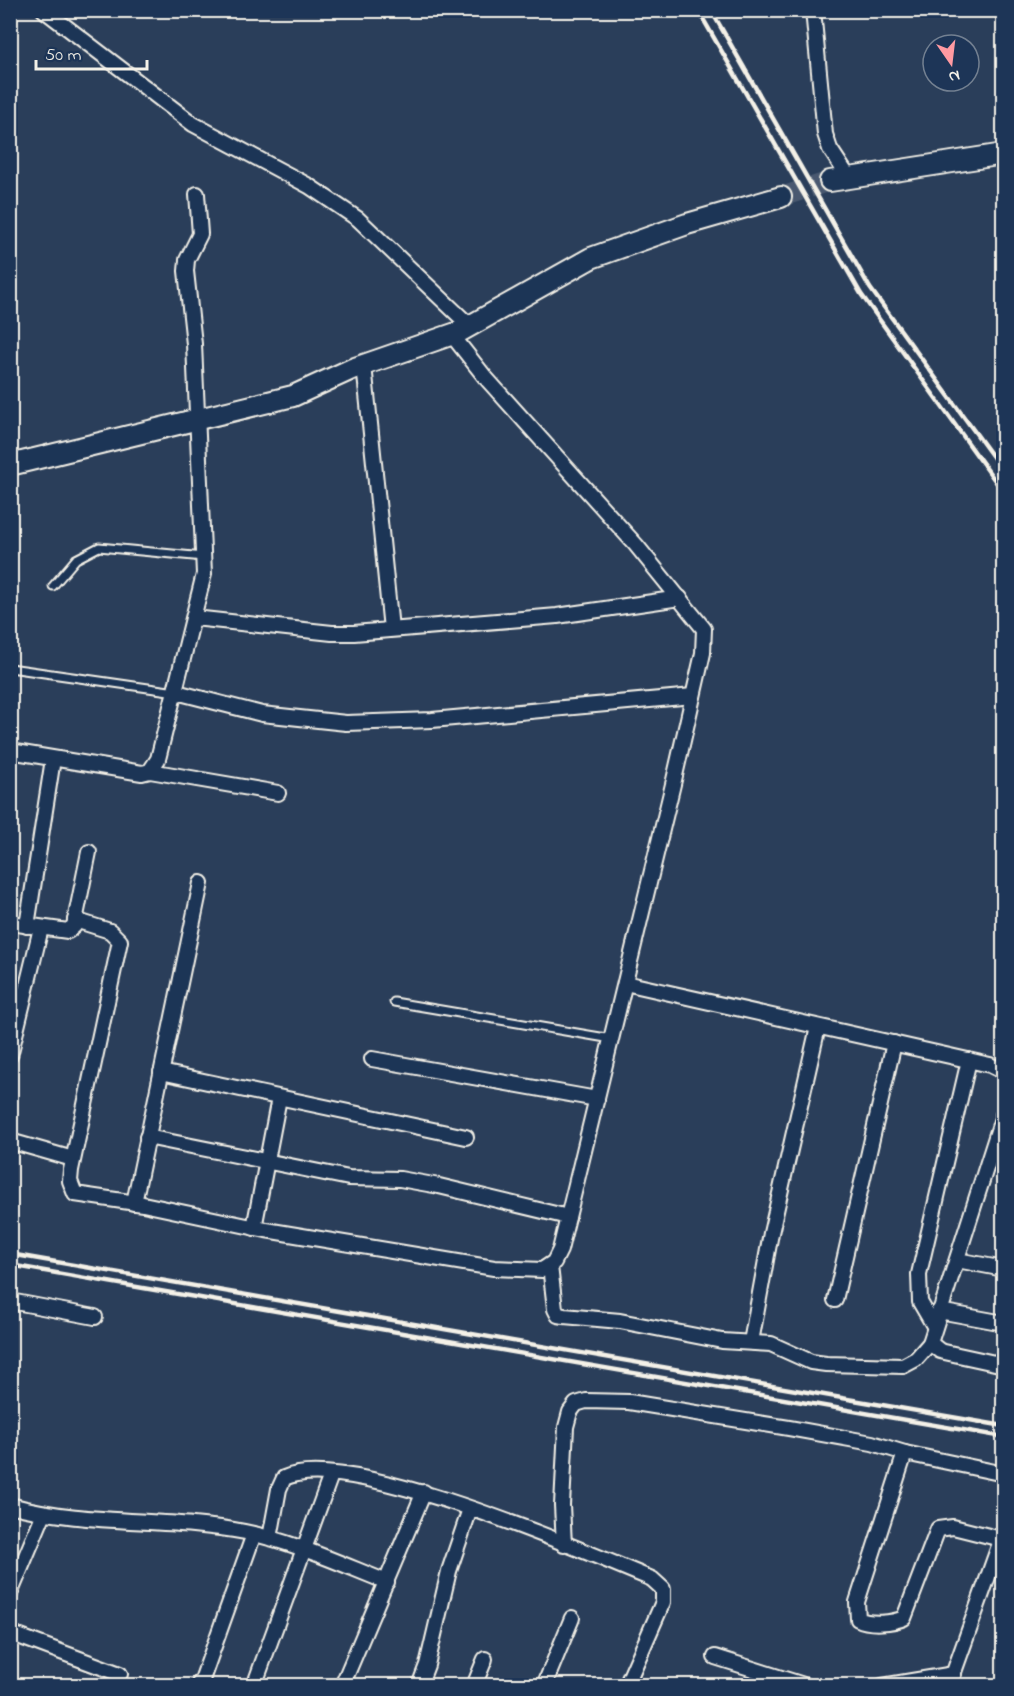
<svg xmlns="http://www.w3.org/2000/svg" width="1014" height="1696" font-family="'Indie Flower',sans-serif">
<rect width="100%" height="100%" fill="#2a3e5a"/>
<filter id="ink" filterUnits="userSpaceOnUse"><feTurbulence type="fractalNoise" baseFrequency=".0167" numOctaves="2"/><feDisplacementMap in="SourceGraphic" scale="12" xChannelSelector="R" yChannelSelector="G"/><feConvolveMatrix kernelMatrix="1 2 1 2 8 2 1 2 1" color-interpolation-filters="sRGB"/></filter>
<g filter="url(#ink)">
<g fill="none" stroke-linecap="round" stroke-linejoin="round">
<!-- secondary-tunnel -->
<path stroke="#48596f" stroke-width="20" stroke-dasharray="20 10" stroke-linecap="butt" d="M781,197L830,181"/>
<defs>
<g id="lane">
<path d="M53,586L76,559L99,547L204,557"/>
<path d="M10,668L176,692"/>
<path d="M394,1002L612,1039"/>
</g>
<g id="street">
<path d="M44,10L193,124L309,186L358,219L470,326"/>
<path d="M813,10L825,134L830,149L849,178"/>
<path d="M364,365L391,629"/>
<path d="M194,618L332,633H354L557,616L680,598"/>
<path d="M176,692L262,714L346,723L432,720L693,696"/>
<path d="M10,751L142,773L150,771L158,759L204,574L194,344L186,271L187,260L200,234L197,194"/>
<path d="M150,771L278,793"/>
<path d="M75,920L110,931L120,941L71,1170L70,1181L75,1194L143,1204L266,1230L494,1268L542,1270L554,1262L560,1250L674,780L703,653L704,629L636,545L485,377L452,335"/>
<path d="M10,923L68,931L74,926L89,852"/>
<path d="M27,926L53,759"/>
<path d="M625,983L990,1065L1004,1072"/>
<path d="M10,1056L41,928"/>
<path d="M372,1059L597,1099"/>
<path d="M161,1072L466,1137"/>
<path d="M1004,1112L930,1343L940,1351L1004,1365"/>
<path d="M147,1137L349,1178L400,1179L439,1186L568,1217"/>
<path d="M10,1141L73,1159"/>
<path d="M134,1203L201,883"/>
<path d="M254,1228L279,1098"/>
<path d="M957,1260L1004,1269"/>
<path d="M550,1266L555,1309L558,1315L564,1316L620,1321L722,1341L771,1344L811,1362L826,1364L903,1366L916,1359L930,1343"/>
<path d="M835,1300L894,1043"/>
<path d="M10,1301L95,1317"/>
<path d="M939,1311L1004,1323"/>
<path d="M934,1326L920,1302L919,1274L969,1060"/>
<path d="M751,1342L771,1233L818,1027"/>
<path d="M905,1453L857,1602L858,1619C870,1625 893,1623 904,1618L938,1529L953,1527L1001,1539"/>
<path d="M10,1505C86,1526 168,1517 245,1532C294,1542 341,1564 387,1582"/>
<path d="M270,1538L279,1489L284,1478C348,1448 583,1551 652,1579L663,1589V1602L626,1686"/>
<path d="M564,1545L562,1505L566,1427L570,1412L576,1404L586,1401L629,1402L789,1428L872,1443L905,1453L1004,1474"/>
<path d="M10,1594L44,1513"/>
<path d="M10,1633L120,1674"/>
<path d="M715,1657L807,1686"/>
<path d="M197,1686L202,1680L254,1534"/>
<path d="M254,1686L331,1475"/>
<path d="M342,1686L424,1492"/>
<path d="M419,1686L427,1665L449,1571L470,1509"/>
<path d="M474,1686L485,1659"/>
<path d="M544,1686L572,1618"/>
<path d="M882,1686L954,1674"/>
<path d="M949,1686L1004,1532"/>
</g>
<g id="secondary">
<path d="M830,181L1004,154"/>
<path d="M10,465L293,396L352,369L459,332L591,258L687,224L781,197"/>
</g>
</defs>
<!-- lane casing -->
<use href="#lane" stroke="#f4f1e8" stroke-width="11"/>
<!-- street casing -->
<use href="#street" stroke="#f4f1e8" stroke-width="18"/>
<!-- secondary casing -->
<use href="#secondary" stroke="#f4f1e8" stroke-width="24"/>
<!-- lane -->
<use href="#lane" stroke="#1d3557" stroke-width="7"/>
<!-- street -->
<use href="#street" stroke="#1d3557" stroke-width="14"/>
<!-- secondary -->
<use href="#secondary" stroke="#1d3557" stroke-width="20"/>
<!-- rail -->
<g stroke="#f4f1e8" stroke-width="4.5">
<path d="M698,10L861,294L1004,493"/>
<path d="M711,10L870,288L1004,472"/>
<path d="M10,1254L1004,1426"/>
<path d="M10,1265L1004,1437"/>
</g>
</g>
</g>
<!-- margin -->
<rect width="1014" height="1696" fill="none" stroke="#1d3557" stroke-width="36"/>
<rect x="18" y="18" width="978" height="1660" fill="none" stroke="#f4f1e8" stroke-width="2" filter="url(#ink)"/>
<!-- north arrow -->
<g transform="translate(951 63) rotate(166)"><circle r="28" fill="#1d3557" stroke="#738091" stroke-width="1.5"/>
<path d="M0-4.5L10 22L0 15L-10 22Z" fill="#ff9aa2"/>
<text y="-9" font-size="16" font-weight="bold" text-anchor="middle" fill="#f4f1e8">N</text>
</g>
<!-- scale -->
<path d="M36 60v9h111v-9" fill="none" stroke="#f4f1e8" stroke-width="3"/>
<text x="45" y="60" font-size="18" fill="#f4f1e8" stroke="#1d3557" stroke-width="4.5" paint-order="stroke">50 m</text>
</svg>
